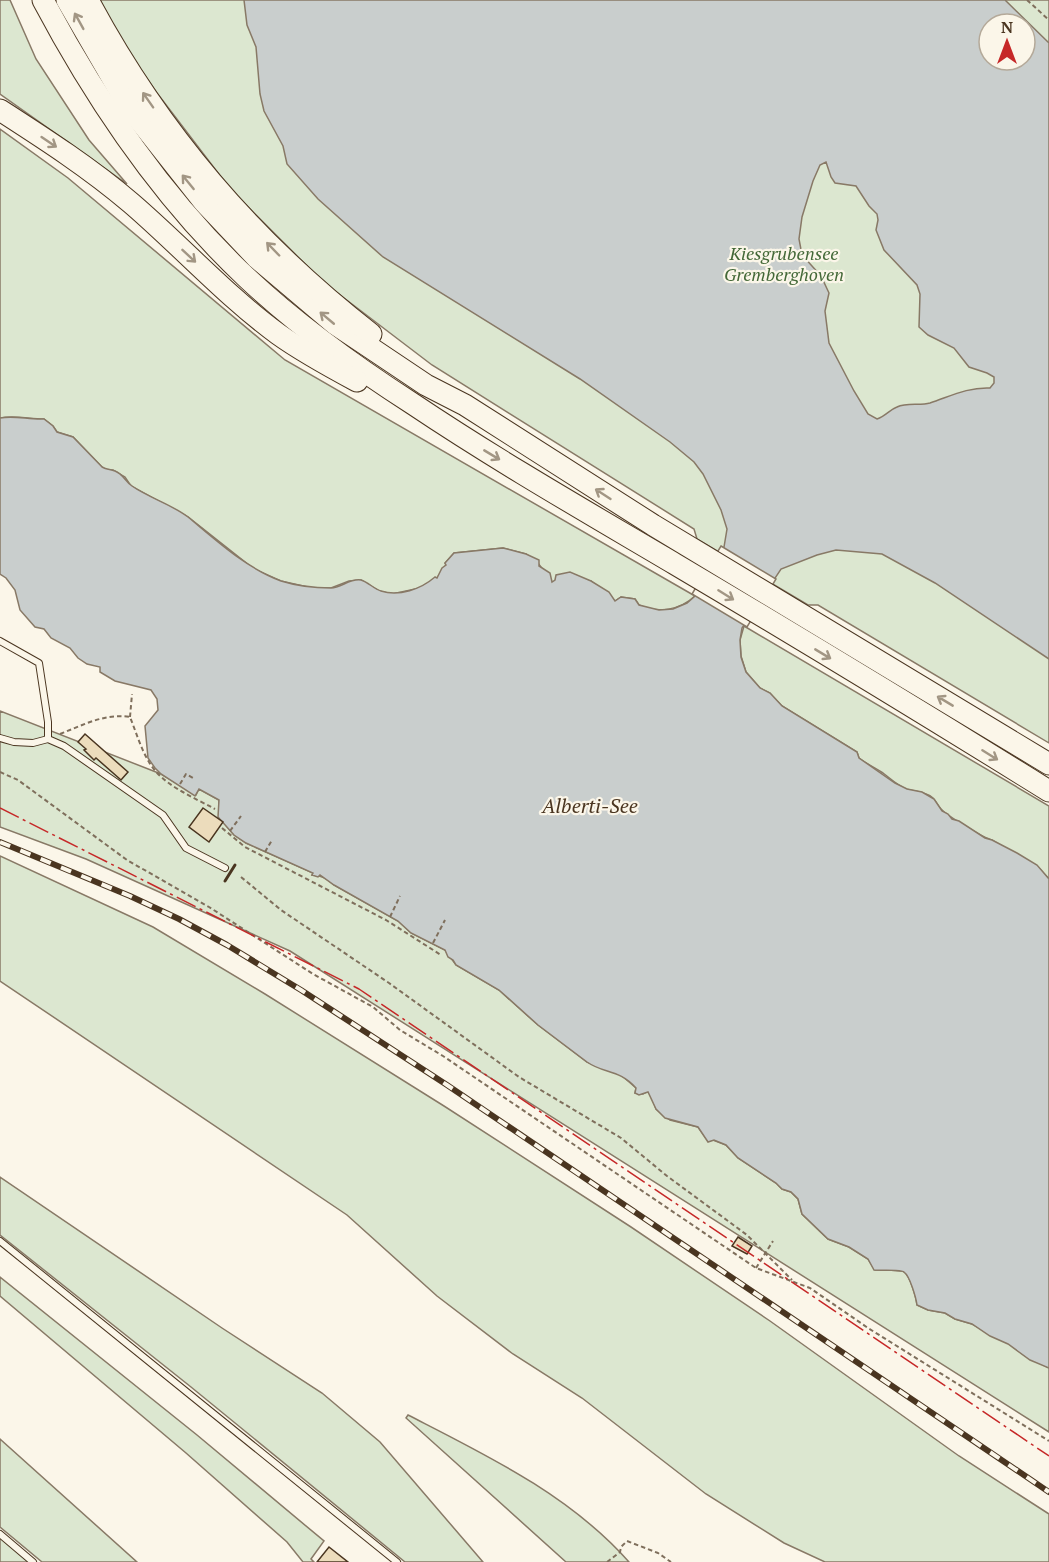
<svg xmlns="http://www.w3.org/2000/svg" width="1049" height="1562" font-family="'PT Serif',serif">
<rect width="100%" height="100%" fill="#fbf6e9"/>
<!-- green -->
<g fill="#dce7d0" stroke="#887966" stroke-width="1.5" fill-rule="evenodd">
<path d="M0,0H10L36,59L89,140L127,184L0,94Z"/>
<path d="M100,0H1049V743L818,605H808L697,539L694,529L432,365L323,282L231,190L157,93L122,43ZM989,24H1025V60H989Z"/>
<path d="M0,129L68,178L285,360L695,596C680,610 658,614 639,605L635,599L621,597L615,601L591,581L552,582L538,563L526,554L503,548L454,553L445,563L446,565L437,578L420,588L392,594L379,591L361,580L349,581L331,588H312L281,581L254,569L188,517L131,486L125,477L113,470H106L102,467L73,437L57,432L53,426L44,419C29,419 15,415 0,418Z"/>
<path d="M744,626L1049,806V879L1040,869L992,840C984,838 947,816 941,809C938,806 936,801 933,798C925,791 915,792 906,789C897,785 891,779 883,773C875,768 867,764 859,758L857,752L782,706L770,693L760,688L746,672L741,656L740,640Z"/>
<path d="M0,711L161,774L196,795L199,789L219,800V817L234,835L246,843L313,873L312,875C322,875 328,879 334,885L398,921L411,933L445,950L456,965L499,990L538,1025L587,1062L621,1075L636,1088L635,1093L643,1094L648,1091L651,1094L656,1109L670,1120L698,1127L708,1141L713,1140L726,1145L738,1158L776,1183L782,1189L791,1192L798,1199L802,1214L828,1239L849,1247L868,1259L875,1270C880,1270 902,1270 904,1272C910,1276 916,1297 917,1305L928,1310L945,1313L955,1319L972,1324L1008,1343L1024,1355L1049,1368V1432L290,951L86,859L0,827Z"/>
<path d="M0,856L153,927L265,994L444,1106L631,1227L770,1321L959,1456L1049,1514V1562H825L784,1543L706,1494L582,1398L513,1354L437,1296L347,1215L0,981Z"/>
<path d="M0,1177L222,1328L322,1393L380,1442L483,1562H405L191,1387L0,1235Z"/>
<path d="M0,1277L197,1435L324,1541L311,1559L314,1562H303L287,1542L186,1453L0,1296Z"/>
<path d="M408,1415C486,1455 570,1495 629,1562H566L406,1418Z"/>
<path d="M0,1439L137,1562H42L0,1527Z"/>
<path d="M0,1537L30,1562H0Z"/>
</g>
<!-- water -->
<path fill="#c9cecd" stroke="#887966" stroke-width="1.5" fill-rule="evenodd" d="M244,0H1005L1049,43V659L935,583L882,554L836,550L817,555L781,569L742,628L740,640L741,657L746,672L760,688L770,693L782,706L857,752L859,758L895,783L907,789L922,792L934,799L942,811L948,814L952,819L959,821L985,838L992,840L1017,853L1037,865L1049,879V1368L1030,1360L1008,1344L990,1336L972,1324L955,1319L945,1313L928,1310L917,1305C916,1298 910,1276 904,1272C902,1270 880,1270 874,1270L868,1259L849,1247L828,1239L802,1214L798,1199L791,1192L782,1189L776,1183L738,1158L726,1145L714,1140L708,1142L698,1127L665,1118L656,1109L648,1092L639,1095L635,1093L636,1088C619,1069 604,1074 587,1062L538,1025L499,990L456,965L453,960L448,957L445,950L411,933L398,921L334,885L320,875L318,877L312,875L313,873L246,843L234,835L218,817L219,800L199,789L195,796L161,774L155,768L148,758L145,726L158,710L157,699L151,690L115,681L100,672V667L87,664L78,658L70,648L51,638L44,629L35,627L20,610L15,590L6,578L0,574V418C15,415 29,420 44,419L53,426L57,432L73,437L102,467C107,470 110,469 115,471C123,474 125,481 132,486C149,498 171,504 188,517C217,541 246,568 281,581C297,586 315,588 331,588C341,588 350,578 361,580C368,582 374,589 381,591C399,597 421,589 435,577L437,578L442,568L446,565L445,563L454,553L503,548L526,554L539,560V566L550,573L552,582L555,580L556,575L570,572L591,581L609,592L615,601L621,597L635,599L639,605L659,610L673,609L687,603L695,596L724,547L727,529L721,510L703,474L694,462L670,442L580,379L383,257L318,199L287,164L283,146L264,111L260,94L256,47L247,25ZM989,24H1025V60H989ZM826,162L831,177L835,183L856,186L869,206L877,214L878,220L876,230L884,250L917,285L920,294L919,327L928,335L954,348L969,367L987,373L994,377V383L990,388C968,387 951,396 930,403C920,406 907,402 897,407C889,410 886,416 877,419L868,414L854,391L829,343L825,311L829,293L821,276L802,255L799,239L802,217L813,181L820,165Z"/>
<!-- pier -->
<path fill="#fbf6e9" stroke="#887966" stroke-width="1.5" d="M721,546L776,579L747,627L692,594Z"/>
<!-- building -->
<g fill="#ecdcbc" stroke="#4a3520" stroke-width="1.5">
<path d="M85,734L128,772L121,780L96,758L94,760L84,750L86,749L78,742Z"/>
<path d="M203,808L223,822L209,842L189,827Z"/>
<path d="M738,1237L752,1246L747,1254L732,1246Z"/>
<path d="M329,1547L348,1562H317Z"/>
</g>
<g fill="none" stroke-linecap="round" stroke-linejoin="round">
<defs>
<g id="service">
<path d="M0,641L39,663L48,722V739"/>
<path d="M0,738L14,742L33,743L48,739L64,746L163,815L186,848L225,868"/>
<path d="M0,1241L397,1562"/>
<path d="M0,1534L33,1562"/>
</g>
<g id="motorway">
<path d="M43,0C97,102 162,198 247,278C298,326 354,366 413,404C498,461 587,512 675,564C800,638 925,714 1049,791"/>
<path d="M67,0L129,107L204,202L257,258L335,324L426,385L465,405L653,525L1049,764"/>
<path d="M88,0C159,133 252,241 371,334"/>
<path d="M0,110C45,139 90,168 131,203C180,245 225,295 278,334C303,352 329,366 357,381"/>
</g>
</defs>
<!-- service casing -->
<use href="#service" stroke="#4a3520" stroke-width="8"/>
<!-- motorway casing -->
<use href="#motorway" stroke="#4a3520" stroke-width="23"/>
<!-- path -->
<g stroke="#7f6f5c" stroke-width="2" stroke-dasharray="4.5 3" stroke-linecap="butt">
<path d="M1027,0L1049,20"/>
<path d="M130,717L132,694"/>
<path d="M60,734C83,725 105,713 130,717C136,732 141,749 149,762C162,785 193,797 215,809"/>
<path d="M0,772L18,780L127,860L209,907L313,974L373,1007L400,1030L443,1056L756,1268L810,1288L868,1328L1049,1441"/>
<path d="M180,784L186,774L193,778"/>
<path d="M222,828L245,847L386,920L441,955"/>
<path d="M230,831L241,816"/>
<path d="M265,852L272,840"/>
<path d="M241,877L281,910L389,983L519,1077L621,1138L667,1176L747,1235L792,1280"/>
<path d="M390,917L400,896"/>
<path d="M433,943L445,920"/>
<path d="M756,1268L773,1241"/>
<path d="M607,1562L620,1552L621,1547L627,1541L658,1553L671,1562"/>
</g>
<!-- service -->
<use href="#service" stroke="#fbf6e9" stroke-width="6"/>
<!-- motorway -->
<use href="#motorway" stroke="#fbf6e9" stroke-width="21"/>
<defs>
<path id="rail" d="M0,842L130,896L179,919L227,945L301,990L447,1085L1049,1492"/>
</defs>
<!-- rail casing -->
<use href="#rail" stroke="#4a3520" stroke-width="6"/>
<!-- rail -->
<use href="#rail" stroke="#fbf6e9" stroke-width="4" stroke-dasharray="11" stroke-linecap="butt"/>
<!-- wall -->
<path stroke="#4a3520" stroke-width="3" d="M225,881L235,865"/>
<!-- power -->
<path stroke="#c62828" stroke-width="1.5" stroke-dasharray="21 4.5 3 4.5" stroke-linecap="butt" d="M0,808L359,989L1049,1456"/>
</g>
<!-- one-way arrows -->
<defs><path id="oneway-shaft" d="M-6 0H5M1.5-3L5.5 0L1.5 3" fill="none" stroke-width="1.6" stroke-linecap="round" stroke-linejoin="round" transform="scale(1.5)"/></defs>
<g stroke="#a29684">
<use href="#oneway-shaft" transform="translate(79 21) rotate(-119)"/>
<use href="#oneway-shaft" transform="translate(148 100) rotate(-125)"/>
<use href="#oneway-shaft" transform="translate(49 142) rotate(34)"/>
<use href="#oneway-shaft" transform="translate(188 182) rotate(-129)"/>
<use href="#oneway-shaft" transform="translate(273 249) rotate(-134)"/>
<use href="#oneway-shaft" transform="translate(189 256) rotate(43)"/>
<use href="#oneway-shaft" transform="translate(327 318) rotate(-140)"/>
<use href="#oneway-shaft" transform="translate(492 455) rotate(31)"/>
<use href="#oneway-shaft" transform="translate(603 494) rotate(-147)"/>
<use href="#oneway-shaft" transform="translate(726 595) rotate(32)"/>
<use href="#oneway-shaft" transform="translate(823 654) rotate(31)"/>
<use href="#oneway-shaft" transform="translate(945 701) rotate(-149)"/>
<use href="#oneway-shaft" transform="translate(990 755) rotate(32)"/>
</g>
<g text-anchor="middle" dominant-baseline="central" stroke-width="4.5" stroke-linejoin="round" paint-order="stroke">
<!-- park labels -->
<g font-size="18" font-style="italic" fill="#436837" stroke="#fbf6e9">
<text x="784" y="253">Kiesgrubensee<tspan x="784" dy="21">Gremberghoven</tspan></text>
</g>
<!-- water labels -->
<g font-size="20" font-style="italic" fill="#4a3520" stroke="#fbf6e9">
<text x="590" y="805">Alberti-See</text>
</g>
</g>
<!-- north arrow -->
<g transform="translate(1007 42)"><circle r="28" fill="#fbf6e9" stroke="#b4a999" stroke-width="1.5"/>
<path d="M0-4.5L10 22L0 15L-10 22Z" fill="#c62828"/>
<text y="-9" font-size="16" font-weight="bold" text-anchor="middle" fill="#4a3520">N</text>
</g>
</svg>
